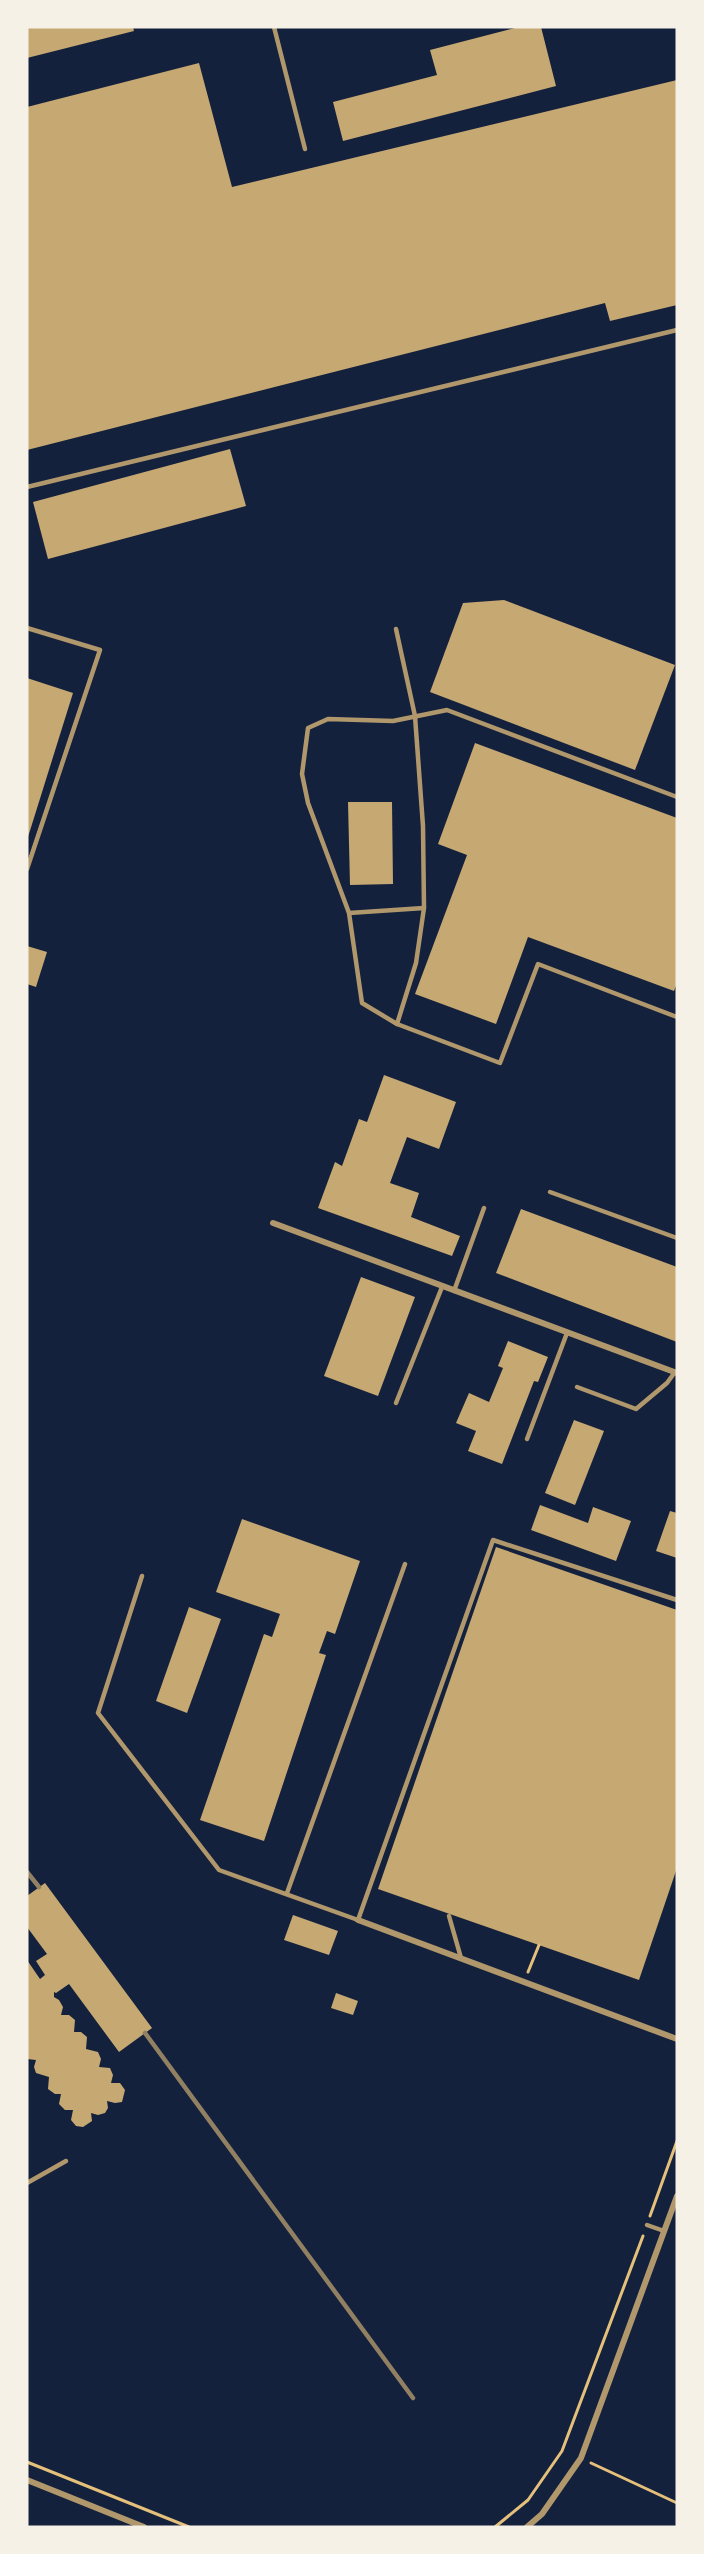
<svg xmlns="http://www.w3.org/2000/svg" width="704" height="2554" font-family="'Libre Baskerville',serif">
<rect width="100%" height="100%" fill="#14213d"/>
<!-- building -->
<g fill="#c6a872">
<path d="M27,27H133L134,31L27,58Z"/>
<path d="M519,27H541L556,86L343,141L333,102L437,75L430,50Z"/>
<path d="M199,63L232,187L677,80V305L610,321L605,303L27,450V107Z"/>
<path d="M230,449L246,506L48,559L33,502Z"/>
<path d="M504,600L675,665L635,770L430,692L463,603Z"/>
<path d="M27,678L73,693L28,837H27Z"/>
<path d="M475,743L677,818V983L674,991L528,937L496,1024L415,994L467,855L438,844Z"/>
<path d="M348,802H392L393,884L350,885Z"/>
<path d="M27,946L47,952L36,987L27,984Z"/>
<path d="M384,1075L456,1102L439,1149L407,1137L390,1183L419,1193L411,1217L460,1236L452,1256L318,1208L335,1162L342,1166L359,1119L367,1122Z"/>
<path d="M521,1209L677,1267V1342L496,1273Z"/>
<path d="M361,1277L415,1297L378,1396L324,1376Z"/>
<path d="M508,1341L548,1357L538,1382L534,1381L502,1464L468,1451L476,1431L456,1423L469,1393L489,1402L503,1368L498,1366Z"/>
<path d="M574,1420L604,1431L575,1505L545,1493Z"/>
<path d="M540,1505L588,1523L593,1507L631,1521L616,1561L531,1530Z"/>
<path d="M670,1511L677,1513V1558L656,1551Z"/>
<path d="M242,1519L360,1561L335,1634L327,1631L319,1653L326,1655L264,1841L200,1820L264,1634L272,1637L280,1614L216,1592Z"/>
<path d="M496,1547L677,1610V1868L639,1980L378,1889Z"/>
<path d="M189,1607L221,1619L187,1713L156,1701Z"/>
<path d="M45,1883L152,2028L119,2052L69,1984L56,1993L54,1992V1997L59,2000L63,2007L61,2015H69L75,2020L74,2032H81L87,2037L86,2049L98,2052L101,2059L99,2067L110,2068L113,2075L111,2083H120L125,2090L122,2102L115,2103L107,2101L108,2108L105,2113L98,2115L91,2113L92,2121L83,2127L76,2126L71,2120L73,2110H65L59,2104L61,2094H55L48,2089L49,2077L36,2073L34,2067L36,2060L27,2059V1960L40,1979L45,1975L36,1961L47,1954L27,1927V1896Z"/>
<path d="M293,1915L338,1931L329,1955L284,1940Z"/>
<path d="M336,1993L358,2001L353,2015L331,2008Z"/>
</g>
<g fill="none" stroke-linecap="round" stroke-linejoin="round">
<!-- path -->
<g stroke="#e5c07b" stroke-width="3">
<path d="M528,1972L539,1945"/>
<path d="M650,2216L677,2141"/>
<path d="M27,2462L189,2527"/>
<path d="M591,2463L677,2503"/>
<path d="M495,2527L528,2500L562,2451L643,2236"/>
</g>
<!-- service -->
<g stroke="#b1986c" stroke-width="4.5">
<path d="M274,27L305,149"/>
<path d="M27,487L677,330"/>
<path d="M27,628L100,650L27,869"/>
<path d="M396,629L415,716L423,826L424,908L416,963L397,1024L500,1063L538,964L677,1017"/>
<path d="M349,913L424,908"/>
<path d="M397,1024L362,1003L349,913L308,803L302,774L308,728L328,719L393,721L447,710L677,797"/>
<path d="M550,1192L677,1238"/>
<path d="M454,1291L484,1208"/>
<path d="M577,1387L636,1409L667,1383L675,1372"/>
<path d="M396,1403L442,1287"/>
<path d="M527,1439L567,1333"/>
<path d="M142,1576L98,1713L219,1870L358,1920L493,1540L677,1600"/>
<path d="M287,1893L405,1564"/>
<path d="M449,1916L461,1958"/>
<path d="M27,2183L66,2161"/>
<path d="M647,2225L664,2231"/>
</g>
<!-- minor -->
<g stroke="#b1986c" stroke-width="6">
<path d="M273,1223L677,1373"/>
<path d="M358,1920L677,2039"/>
<path d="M27,2480L144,2527"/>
<path d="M527,2527L542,2514L581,2458L677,2196"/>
</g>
<!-- rail -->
<g stroke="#918062" stroke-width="4.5">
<path d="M27,1872L39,1887"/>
<path d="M145,2033L413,2398"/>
</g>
</g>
<!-- border -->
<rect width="704" height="2554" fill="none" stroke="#f6f1e7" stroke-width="57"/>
</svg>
